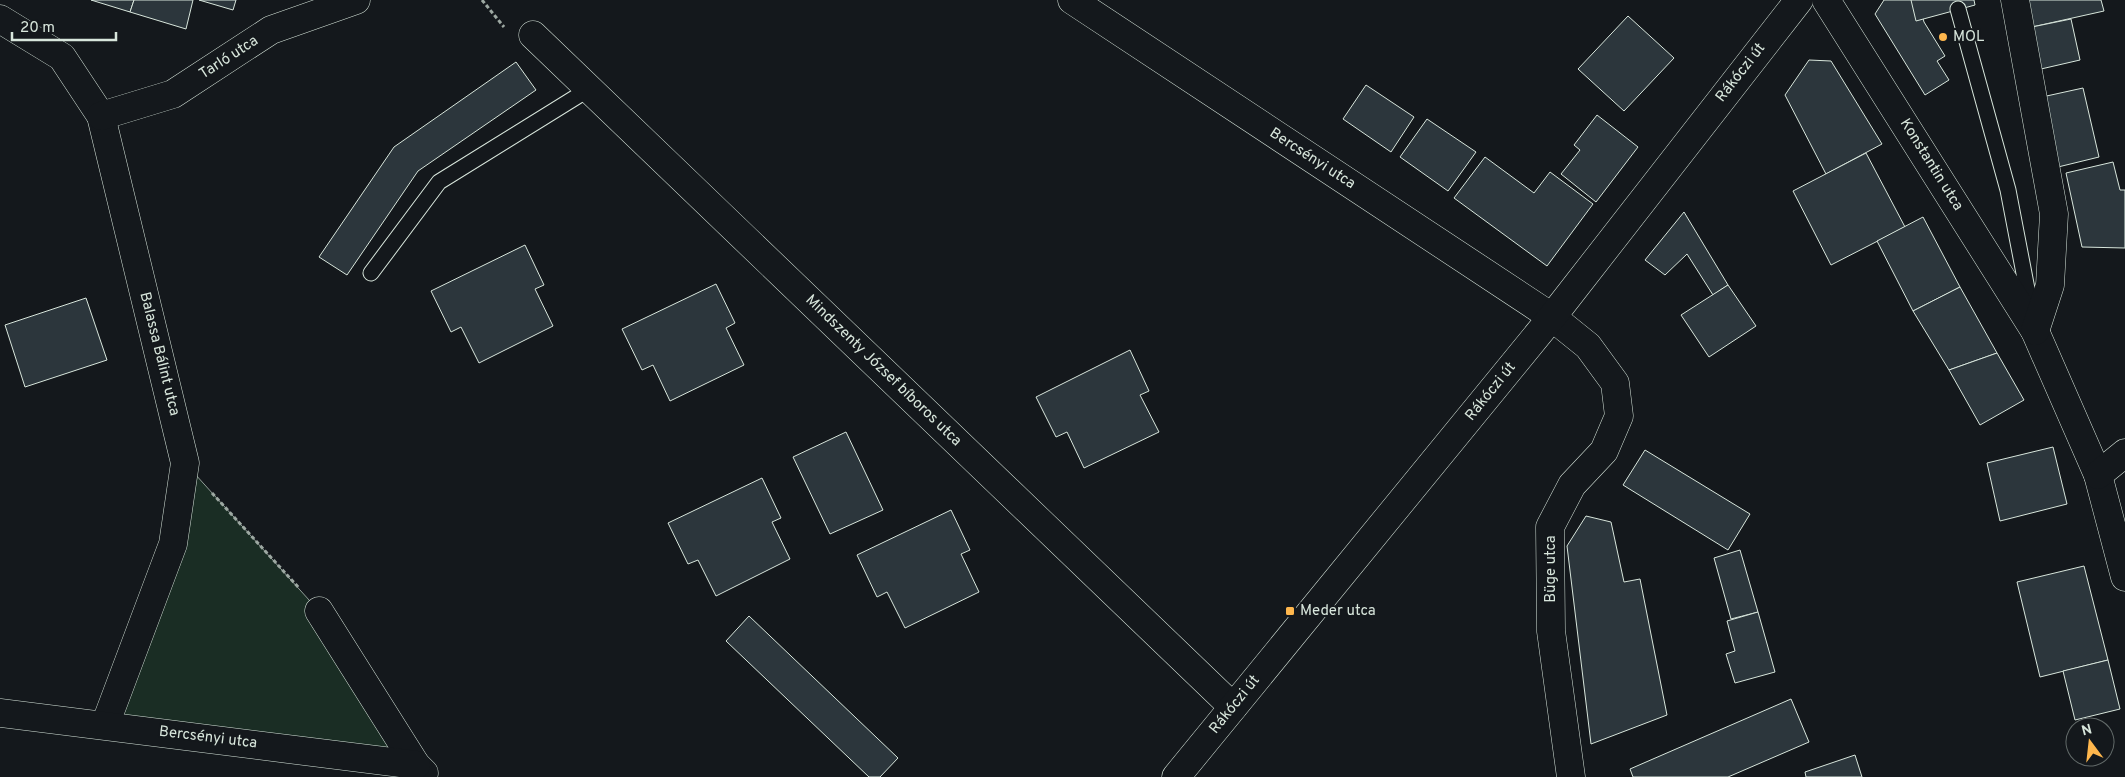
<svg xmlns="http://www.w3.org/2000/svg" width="2125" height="777" font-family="Overpass,sans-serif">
<rect width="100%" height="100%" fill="#14181c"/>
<!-- green -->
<path fill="#1a2d24" stroke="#939e99" d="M185,463L319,611L416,765L105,725Z"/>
<!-- building -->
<g fill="#2c363c" stroke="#d8e6dc">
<path d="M91,0H134L130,12Z"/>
<path d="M134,0H193L186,29L130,12Z"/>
<path d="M199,0H236L233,10Z"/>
<path d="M1884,0H1918L1924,22L1945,56L1937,61L1949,80L1925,95L1875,14Z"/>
<path d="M1911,0H1974L1975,5L1916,21Z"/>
<path d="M2026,0H2101L2104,11L2032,27Z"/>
<path d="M1628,16L1674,58L1624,111L1578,69Z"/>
<path d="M2071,19L2080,60L2041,69L2032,27Z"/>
<path d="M1809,60L1831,61L1882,144L1826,174L1785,95Z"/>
<path d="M516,62L536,90L418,171L347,275L319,257L394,147Z"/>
<path d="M1366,85L1414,117L1391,152L1343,119Z"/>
<path d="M2083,88L2099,157L2058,167L2042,97Z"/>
<path d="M1597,115L1638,147L1596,202L1561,174L1580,150L1574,145Z"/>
<path d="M1427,119L1476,152L1448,191L1400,157Z"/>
<path d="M1866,153L1905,227L1831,265L1793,191Z"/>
<path d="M1485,157L1534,193L1550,172L1593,204L1547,266L1454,198Z"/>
<path d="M2113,162L2120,190H2125V248L2082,247L2066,173Z"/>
<path d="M1684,212L1728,285L1713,295L1687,254L1665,275L1645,260Z"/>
<path d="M1923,217L1960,287L1913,311L1877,241Z"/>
<path d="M525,245L544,285L535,289L553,326L479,363L461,327L451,332L431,291Z"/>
<path d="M716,284L735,323L726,328L744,365L670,401L653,365L642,370L622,329Z"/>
<path d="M1728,285L1756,326L1709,357L1681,315Z"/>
<path d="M1960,287L1997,353L1949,370L1913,311Z"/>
<path d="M86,298L107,360L25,387L5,325Z"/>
<path d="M1130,350L1149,391L1140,395L1159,432L1084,468L1067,432L1056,437L1036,397Z"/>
<path d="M1997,353L2024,400L1980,425L1949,370Z"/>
<path d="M846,432L883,510L830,534L793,457Z"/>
<path d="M2053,447L2067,504L2000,521L1987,463Z"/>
<path d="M1645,450L1750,514L1728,550L1623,485Z"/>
<path d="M762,478L781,518L772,522L790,559L716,596L698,560L688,564L668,523Z"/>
<path d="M951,510L970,550L961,554L979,592L905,628L887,592L877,597L857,555Z"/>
<path d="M1586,516L1611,522L1624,582L1640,579L1667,715L1591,744L1567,546Z"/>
<path d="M1740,550L1758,612L1731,619L1714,558Z"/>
<path d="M2084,566L2108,660L2040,677L2017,582Z"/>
<path d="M1758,612L1775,672L1735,683L1726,654L1735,651L1727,621Z"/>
<path d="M749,616L898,758L880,777H869L726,641Z"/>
<path d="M2108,660L2120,709L2075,720L2063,671Z"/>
<path d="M1791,699L1809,742L1728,777H1633L1630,769Z"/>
<path d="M1855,755L1862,777H1806L1805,772Z"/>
</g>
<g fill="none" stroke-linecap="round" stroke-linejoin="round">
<defs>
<g id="service">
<path d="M1958,9L2008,190L2032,315"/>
<path d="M371,273L439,182L589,89"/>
</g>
<g id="minor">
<path d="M1072,0L1552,317L1588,346L1615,383L1619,416L1604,451L1572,485L1550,527L1551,631L1571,777"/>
<path d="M1826,0L2035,331L2098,475L2125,577"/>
<path d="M2015,0L2054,214L2050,285L2035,331"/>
<path d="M0,19L62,57L101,116L185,463L173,544L105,725"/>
<path d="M533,35L1233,707"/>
<path d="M101,116L173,94L271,30L356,0"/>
<path d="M2098,475L2125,453"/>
<path d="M319,611L416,765L424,773"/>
<path d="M0,713L416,765"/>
<path d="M1176,777L1552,317L1799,0"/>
</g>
</defs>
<!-- service casing -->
<use href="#service" stroke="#d8e6dc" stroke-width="17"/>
<!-- minor casing -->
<use href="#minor" stroke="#d8e6dc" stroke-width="29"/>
<!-- path -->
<g stroke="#9da8a2" stroke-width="3" stroke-dasharray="4 2.5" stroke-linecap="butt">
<path d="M482,0L504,27"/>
<path d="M212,493L299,588"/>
</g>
<!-- service -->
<use href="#service" stroke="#14181c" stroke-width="15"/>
<!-- minor -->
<use href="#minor" stroke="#14181c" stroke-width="28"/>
</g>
<!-- markers -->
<g fill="#ffb74d" stroke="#14181c" stroke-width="2">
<circle cx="1943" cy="37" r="5"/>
<rect x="1285" y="606" width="10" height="10" rx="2.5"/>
</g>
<g text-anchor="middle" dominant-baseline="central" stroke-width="4" stroke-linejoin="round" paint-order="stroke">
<!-- poi labels -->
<g font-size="15" fill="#d8e6dc" stroke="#14181c" text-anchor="start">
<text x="1953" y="37">MOL</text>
<text x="1300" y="611">Meder utca</text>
</g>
<!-- street labels -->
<g font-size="15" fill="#d8e6dc" stroke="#14181c">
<text transform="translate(229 58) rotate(-33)">Tarló utca</text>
<text transform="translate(1741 73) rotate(-52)">Rákóczi út</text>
<text transform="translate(1312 159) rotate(33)">Bercsényi utca</text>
<text transform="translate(1931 165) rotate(58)">Konstantin utca</text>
<text transform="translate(159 354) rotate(76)">Balassa Bálint utca</text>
<text transform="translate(883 371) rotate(44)">Mindszenty József bíboros utca</text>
<text transform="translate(1491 392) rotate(-51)">Rákóczi út</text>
<text transform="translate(1551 569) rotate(-90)">Büge utca</text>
<text transform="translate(1235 705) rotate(-51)">Rákóczi út</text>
<text transform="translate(208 738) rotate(7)">Bercsényi utca</text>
</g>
</g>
<!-- north arrow -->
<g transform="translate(2090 742) rotate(345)"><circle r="24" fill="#14181c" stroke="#626a69"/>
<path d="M0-4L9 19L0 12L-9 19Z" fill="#ffb74d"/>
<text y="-8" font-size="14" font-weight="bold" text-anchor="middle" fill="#d8e6dc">N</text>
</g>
<!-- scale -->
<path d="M12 32v8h104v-8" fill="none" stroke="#d8e6dc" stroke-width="2.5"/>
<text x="20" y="32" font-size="15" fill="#d8e6dc" stroke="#14181c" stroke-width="4" paint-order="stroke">20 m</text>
</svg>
